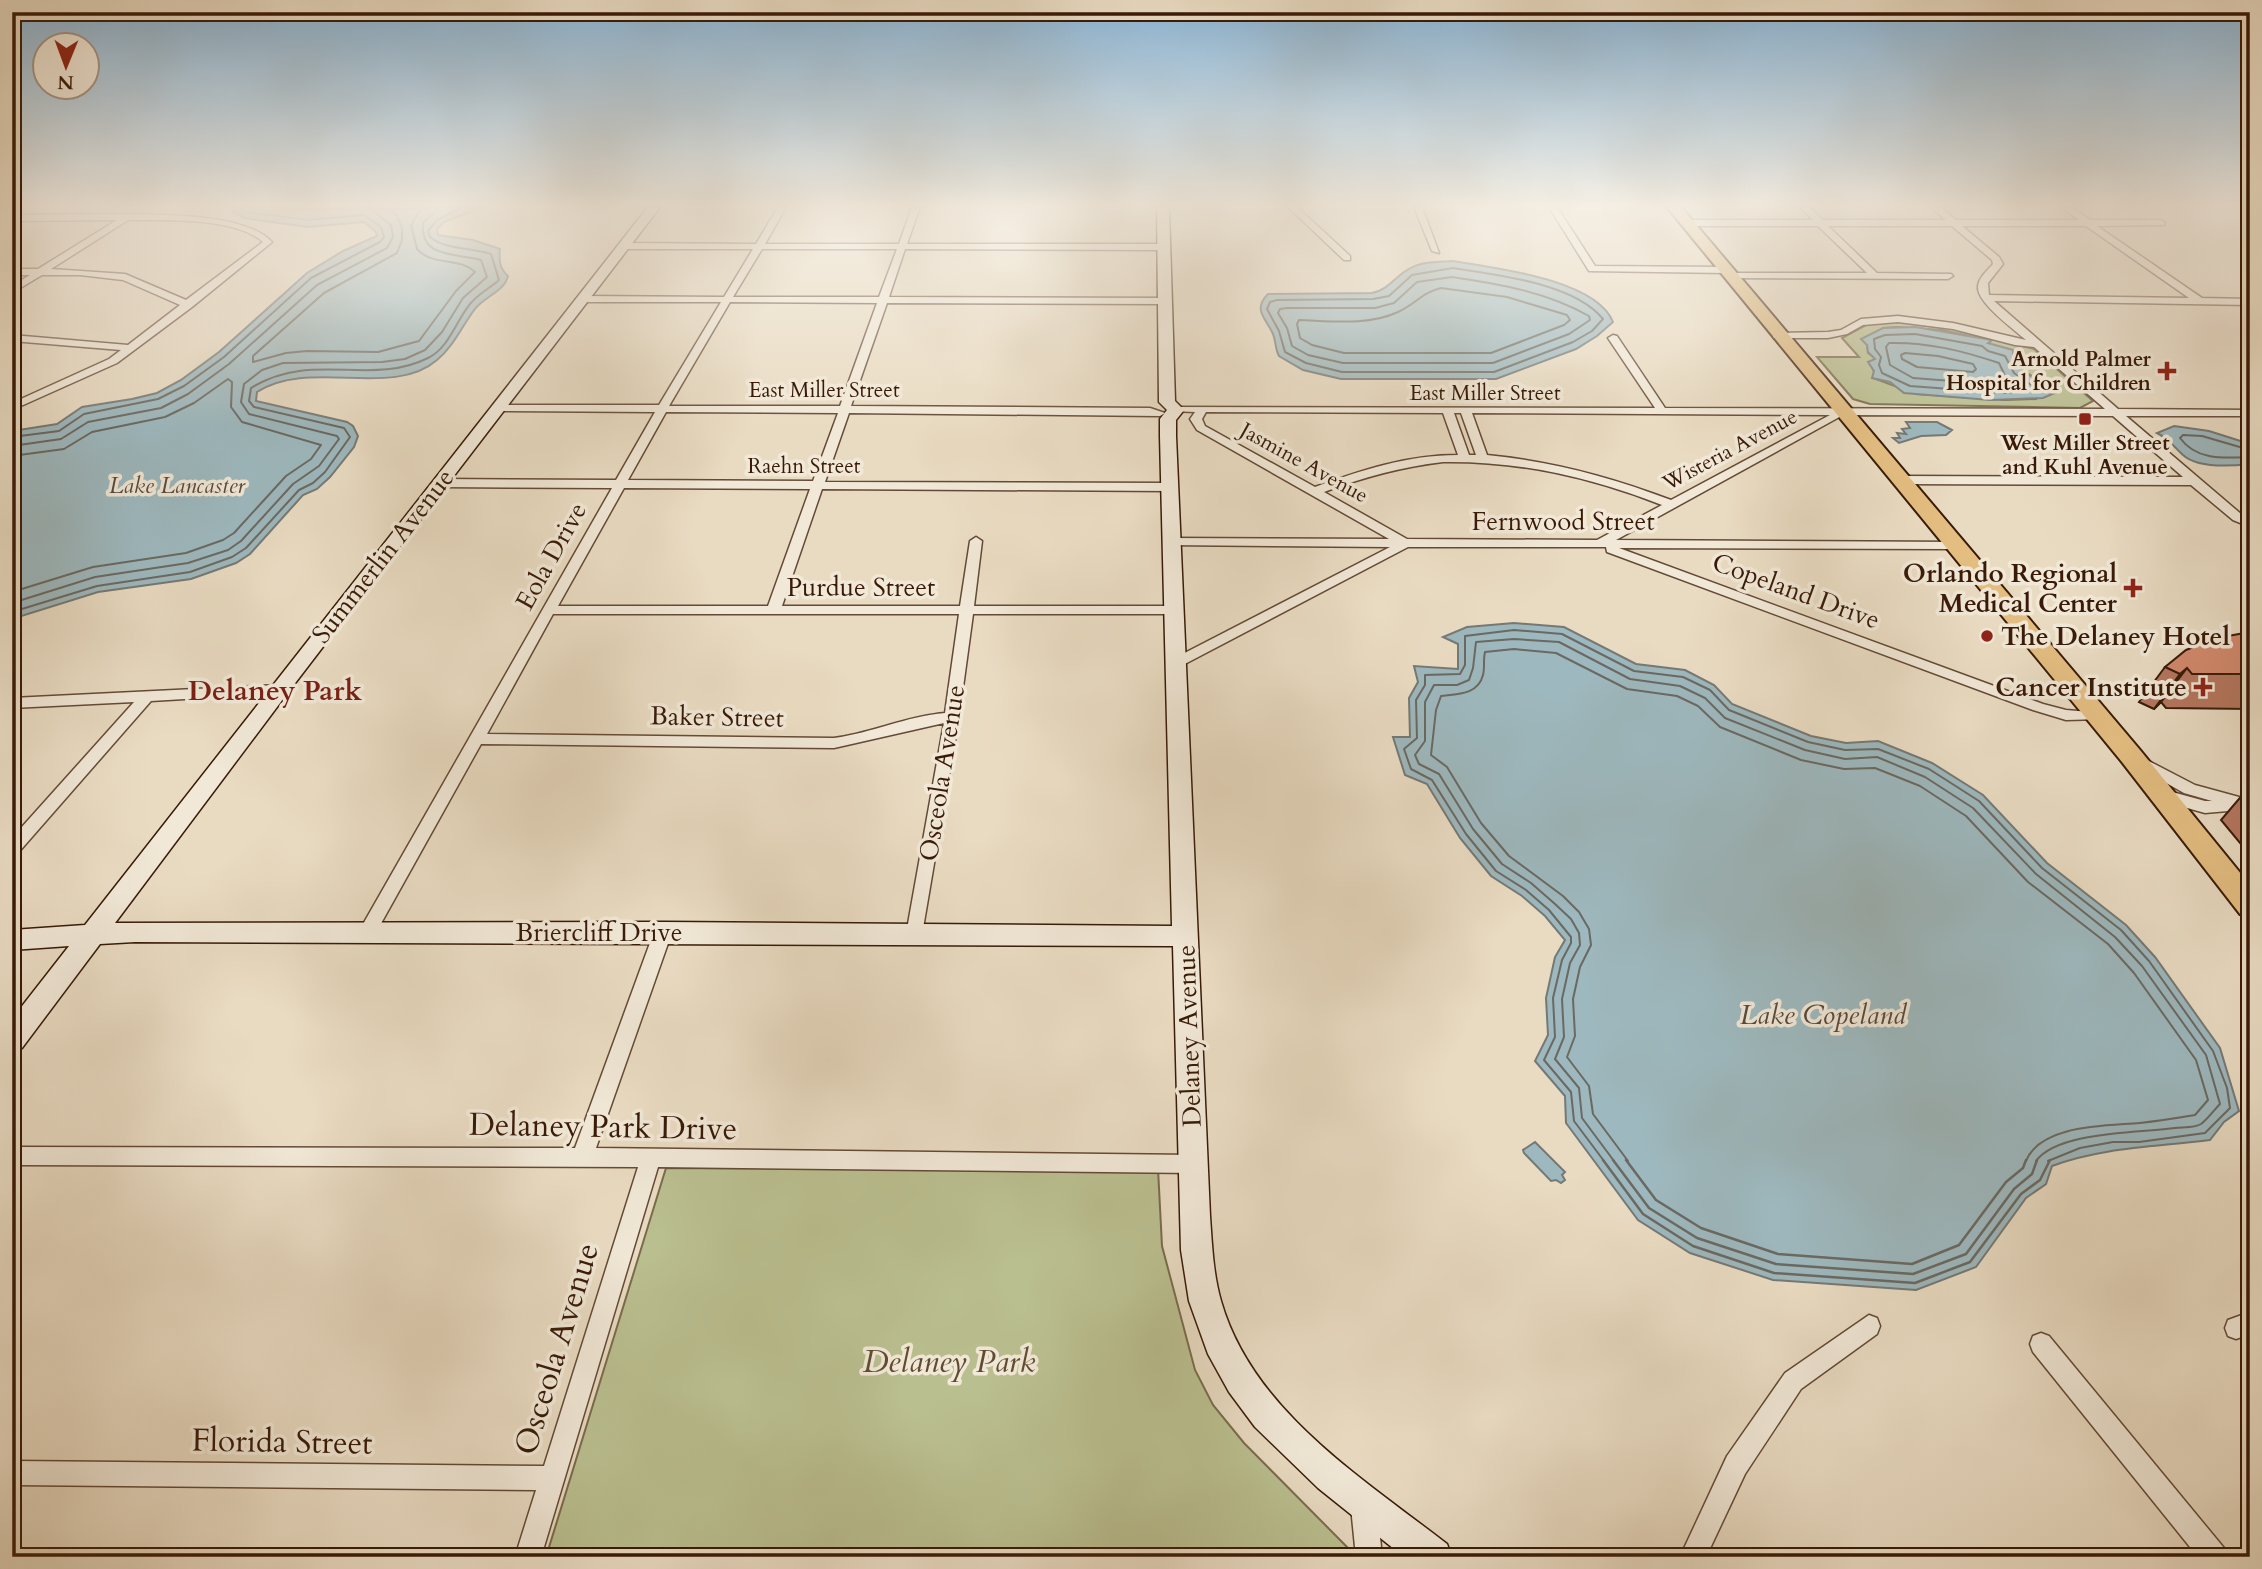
<svg xmlns="http://www.w3.org/2000/svg" width="2262" height="1569" font-family="Cardo,serif">
<rect width="100%" height="100%" fill="#e9dbc2"/>
<filter id="stains"><feTurbulence type="fractalNoise" baseFrequency=".00286" numOctaves="4"/><feColorMatrix values="0 0 0 0 .2 0 0 0 0 .09 0 0 0 0 .02 0 0 0 .5 -.17"/></filter>
<radialGradient id="worn" r=".72"><stop offset=".6" stop-color="#630" stop-opacity="0"/><stop offset="1" stop-color="#630" stop-opacity=".3"/></radialGradient>
<!-- green -->
<g fill="#babf90" stroke="#796c4c" stroke-width="2" fill-rule="evenodd">
<path d="M1902,322L1947,327L2034,349L2093,401L2080,408L1870,404L1853,399L1817,357H1859L1842,338L1868,324ZM1896,327L1942,330L1989,340L1991,345L2013,350V354L2022,357L2015,358L2020,368L2042,383L2036,399L2005,400L1916,394L1873,378L1875,374L1872,367L1876,359L1868,353L1867,345L1883,328Z"/>
<path d="M666,1168L1158,1169L1162,1246L1195,1370L1213,1405L1244,1443L1351,1551L1352,1557H546Z"/>
</g>
<!-- water -->
<g fill="#9db8be" stroke="#757975" stroke-width="2">
<path d="M235,207L390,209L483,207L444,222L437,229L438,235L473,240L500,249C499,260 499,268 508,276C504,292 485,296 475,309C462,326 454,346 437,360C392,399 310,358 257,392L256,401L347,422L353,426L358,436L354,447L330,477L317,489L303,495L250,554L236,563L191,579L98,592L12,619V431L57,424L82,407L132,399L157,393L181,380L219,352L307,273L343,251L377,236L376,232L364,222L307,227L244,218L232,211Z"/>
<path d="M1453,261C1494,268 1596,279 1613,322L1597,336L1576,349L1496,379H1341L1303,370L1279,356C1275,349 1276,341 1273,334C1266,318 1252,310 1268,294L1372,293C1390,289 1394,277 1409,269C1421,261 1439,262 1453,261Z"/>
<path d="M1915,327L1992,340L1988,343L2013,350V354L2025,357L2015,359L2016,363L2024,372L2057,392L2043,398L1990,400L1904,393L1890,382L1872,378L1874,371L1868,362L1875,359L1868,352L1867,345L1861,339L1883,328Z"/>
<path d="M1906,422H1937L1952,430L1946,435L1921,436L1899,443L1893,438H1900L1897,433L1906,434L1902,429L1910,428Z"/>
<path d="M2174,426L2209,431L2250,444V464C2232,466 2197,468 2183,455C2174,447 2169,439 2157,433Z"/>
<path d="M1514,623L1564,627L1636,664L1685,670L1714,685L1732,704L1811,736L1846,743L1878,741L1932,763L1983,795L2047,863L2126,925L2155,957L2220,1048L2239,1111L2224,1122L2210,1140C2156,1147 2103,1147 2052,1166L2046,1184L2026,1198L1976,1267L1916,1290L1773,1280L1690,1253L1638,1220L1566,1123L1565,1096L1535,1061L1548,1035L1546,998L1555,957L1565,940L1545,916L1522,896L1491,876L1460,838L1427,784L1405,775L1393,737H1410L1409,698L1418,682L1414,666L1458,669V644L1443,637L1467,627Z"/>
<path d="M1535,1142L1565,1172L1562,1175L1565,1180L1561,1183L1556,1180L1551,1181L1524,1153L1523,1150Z"/>
</g>
<g fill="none" stroke-linecap="round" stroke-linejoin="round">
<!-- shore-far1 -->
<g stroke="#6a6962" stroke-width="2">
<path d="M275,207L320,210L347,207"/>
<path d="M387,207L397,216L402,228V240L397,253L324,293L253,356V362L286,353L307,351L378,352L419,341L456,291L475,272C458,256 433,267 417,249L411,225L422,207"/>
<path d="M1453,268C1497,275 1574,283 1603,319L1592,331L1573,342L1494,372H1342L1306,363L1285,352L1279,331L1267,309L1270,302L1277,300L1373,299L1389,296L1412,275Z"/>
<path d="M1452,277C1500,284 1546,292 1589,316L1590,320L1569,334L1493,363H1343L1308,355L1292,346L1287,328L1278,313L1280,309L1287,308H1375L1394,303L1417,282Z"/>
<path d="M1441,288L1507,297L1567,315L1570,320L1564,325L1491,353H1344L1312,345L1300,338L1297,324L1299,320C1331,321 1368,326 1398,312C1414,305 1423,292 1441,288Z"/>
<path d="M1915,334L1982,346L1988,351L2005,356L2014,373L2033,386L2034,390L2004,393L1910,386L1882,373L1879,365L1881,357L1875,349L1874,339L1885,335Z"/>
<path d="M1889,343C1928,342 1963,351 1999,363L2008,382L2004,385L1913,378L1890,365L1886,347Z"/>
<path d="M1905,353L1938,356L1973,364L1976,369L1973,372L1917,367L1902,359L1901,355Z"/>
<path d="M12,437L59,431L84,414L158,399L184,386L224,357L311,278L380,242L384,237L381,227L364,215L308,220L246,212L240,207"/>
<path d="M12,446L61,439L88,422L161,408L188,394L229,364L317,285L387,248L393,237L391,225L368,207"/>
<path d="M2250,450L2202,436L2183,435L2180,438C2197,461 2224,458 2250,457"/>
<path d="M12,456L64,449L92,432L165,417L194,403L228,379L232,382L231,407L242,422L321,445L311,459L286,476L234,533L223,540L186,553L93,567L12,592"/>
<path d="M12,603L95,577L188,563L228,550L241,541L293,484L319,466L339,439L337,436L249,414L241,402L244,384L262,370L283,363L382,362L405,359L425,350L442,332L463,298L487,277L481,260C456,253 420,259 423,223L440,207"/>
<path d="M12,612L97,586L190,572L232,557L246,548L299,490L313,483L325,472L350,437L344,428L254,407L249,401L251,388C312,350 370,387 428,358C449,348 456,321 470,304C478,294 490,288 499,280L491,254C471,247 445,250 430,237L428,231L437,220L463,207"/>
<path d="M1604,1161L1574,1121L1571,1092L1544,1060L1555,1037L1553,998L1562,960L1571,943V937L1549,910L1526,890L1496,871L1466,834L1432,780L1411,769L1404,749L1417,738L1416,700L1425,685V675L1460,674L1465,665V636L1514,630L1562,634L1634,671L1683,677L1710,690L1729,710L1808,742L1845,750L1878,749L1929,769L1979,801L2042,868L2121,930L2149,961L2213,1051L2227,1088L2230,1108L2205,1133L2139,1142H2113L2080,1148L2048,1161"/>
<path d="M1614,1161L1582,1118L1579,1088L1555,1059L1564,1037L1562,999L1570,963L1580,945L1579,933L1571,919L1555,904L1531,883L1502,864L1473,829L1439,774L1419,764L1415,755L1425,741V702L1434,685H1457L1469,680L1473,668L1476,642L1514,639L1559,642L1630,679L1680,686L1705,698L1725,718L1805,750L1845,759L1877,757L1925,777L1973,808L2036,874L2115,937L2142,966L2206,1055L2220,1104C2214,1110 2208,1119 2201,1124C2195,1128 2183,1127 2175,1128C2140,1133 2058,1131 2036,1161"/>
<path d="M1628,1161L1593,1114L1589,1086L1567,1057L1575,1036L1573,999L1580,967L1591,945L1589,929L1579,912L1563,896L1509,856L1481,823L1447,767L1431,755L1436,710L1441,696C1457,694 1478,695 1483,675C1485,667 1483,660 1485,652L1514,649L1556,653L1627,689L1677,696L1698,706L1720,727L1801,760L1844,769L1875,768L1920,786L1966,816L2028,882L2108,944L2134,973L2196,1060L2208,1100L2195,1115C2177,1118 2158,1121 2140,1123C2107,1126 2041,1124 2026,1161"/>
</g>
<!-- shore -->
<g stroke="#6a6962" stroke-width="2.5">
<path d="M1603,1160L1643,1214L1693,1246L1774,1273L1915,1283L1970,1262L2021,1194L2040,1180L2050,1160"/>
<path d="M1613,1160L1649,1208L1697,1238L1776,1264L1913,1274L1966,1254L2014,1189L2032,1174L2037,1160"/>
<path d="M1626,1160L1656,1200L1701,1228L1778,1254L1912,1264L1959,1245L2006,1182L2023,1168L2026,1160"/>
</g>
<defs>
<g id="street">
<path d="M778,207H786L765,244H899L912,207H920L907,244H1164L1168,247L1164,250L905,249L889,297L1165,298L1170,301L1165,304L887,303L851,406L1150,408L1165,413L1160,416L849,413L825,482L1170,483L1176,487L1170,491L822,489L782,606H960L970,541L976,537L982,541L974,606H1173L1180,610L1173,614H973L959,717L921,940L915,942L909,940L906,935L944,723L834,748L481,744L374,936L368,938L362,936L359,931L362,926L612,488L439,487L433,483L439,479L616,480L655,412L497,411L492,408L497,405H659L721,302H581L576,299L581,296L724,297L753,249H625L621,246L625,243L756,244ZM762,249H897L879,297H733ZM730,302L877,303L840,406H669ZM666,412L838,413L813,481L628,480ZM624,488L810,489L768,606H558ZM553,614H959L945,713C907,716 872,733 834,738L487,734Z"/>
<path d="M1288,207H1297L1350,256V260H1344Z"/>
<path d="M1414,207H1422L1439,253L1432,251Z"/>
<path d="M1549,207H1557L1595,266L1726,267L1731,270L1726,273L1589,271Z"/>
<path d="M1800,207H1809L1823,220H1946L1931,207H1940L1956,220H2079L2061,207H2071L2090,220H2161L2165,223L2164,225L2097,226L2202,298L2250,299V305L1994,301L2118,409L2250,410V416H2126L2241,514L2250,518V527L2233,520L2191,485L1900,484L1894,480L1900,476L2183,477L2113,416L1843,415L1616,540L1958,542V548L1954,549L1619,548L2043,704L2066,710L2102,713L2104,716L2102,719L2066,720L2033,710L1607,552L1606,547H1408L1181,666H1171L1169,663L1171,660L1390,547L1167,545V539L1171,538L1389,539L1197,430L1190,419L1195,412L1171,411V407L1655,408L1608,338L1613,335L1617,336L1665,408L2105,409L2034,347L2015,345L1953,329L1898,322L1863,325L1847,334L1828,338H1774L1773,336L1778,333L1828,332L1841,330L1861,319L1898,316L1953,323L2026,340C2015,330 1977,303 1978,287C1978,278 1988,270 1993,264L1992,260L1952,226H1828L1877,273L1951,274L1953,276L1948,279L1730,278L1725,275L1727,273H1867L1818,226H1687L1683,223L1687,220H1813ZM1962,226H2086L2189,298L1989,295L1988,283L2003,264L1999,257ZM1206,412L1443,413L1458,455C1407,455 1362,470 1315,487L1205,426L1202,419ZM1454,413H1461L1476,455H1469ZM1472,413L1830,415L1671,500C1611,477 1551,461 1487,455ZM1443,462C1520,461 1590,477 1662,505L1597,540L1407,539L1324,492C1364,477 1401,467 1443,462Z"/>
<path d="M107,214C149,215 243,211 272,242L192,307L117,363L12,410V403L109,359L121,350L12,341V335L128,345L180,305L123,280L80,275H42L12,293V286L30,275H12V269H38L117,220L12,221V215ZM128,220C165,220 235,217 263,242L186,300L125,274L51,269Z"/>
<path d="M279,685L286,690L284,693L151,701L18,853L12,855V838L134,702L12,708V698Z"/>
<path d="M2141,757L2195,785L2250,800V808L2235,807L2228,811L2205,813L2159,800L2157,796L2159,792L2165,790L2205,801H2212L2184,793L2136,766L2133,762L2136,758Z"/>
<path d="M663,925L669,927L672,932L596,1148L1193,1155L1200,1157L1203,1164L1200,1171L1193,1173L658,1167L541,1557H515L536,1490L12,1485V1461L544,1466L638,1167L12,1165V1147L575,1148L654,932L657,927Z"/>
<path d="M2250,1312V1334L2236,1339L2228,1336L2225,1328L2228,1320Z"/>
<path d="M1869,1315L1877,1318L1880,1326L1877,1334L1801,1389L1745,1474L1706,1557H1680L1727,1456L1785,1373Z"/>
<path d="M2041,1333L2049,1336L2224,1548L2228,1557H2198L2033,1352L2030,1344L2033,1336Z"/>
<path d="M1364,1494L1373,1498L1377,1507L1382,1557H1356L1351,1507L1355,1498Z"/>
</g>
<path id="secondary" d="M648,207H660L286,695L115,923L663,922L1172,926L1160,436V419L1167,410L1159,402L1157,207H1169L1175,401L1184,410L1176,420V436L1210,1216C1212,1244 1213,1273 1221,1301C1252,1410 1362,1478 1447,1544L1452,1557H1404L1318,1488L1255,1427L1229,1392L1208,1354L1189,1301L1181,1250L1173,946L135,942L100,944L22,1048L12,1051V1019L69,946L12,950V930L85,925Z"/>
<path id="primary" d="M1667,207H1681L2140,750L2250,885V917L2240,914L2122,762Z"/>
</defs>
<!-- street casing -->
<use href="#street" stroke="#644a36" stroke-width="3"/>
<!-- secondary casing -->
<use href="#secondary" stroke="#381a07" stroke-width="3"/>
<!-- primary casing -->
<use href="#primary" stroke="#381a07" stroke-width="4"/>
<!-- street -->
<use href="#street" fill="#f1e8d7" fill-rule="evenodd"/>
<!-- secondary -->
<use href="#secondary" fill="#f1e8d7" fill-rule="evenodd"/>
<!-- primary -->
<use href="#primary" fill="#e4be81" fill-rule="evenodd"/>
</g>
<!-- wall -->
<g fill="#b5765f" stroke="#381a07" stroke-width="2">
<path d="M2250,632V709L2166,708L2161,702L2154,709L2139,702L2165,667Z"/>
<path d="M2250,786V855L2221,820Z"/>
</g>
<!-- shaded-wall -->
<path fill="#94604d" stroke="#381a07" stroke-width="2" d="M2187,668L2161,702L2154,709L2180,674Z"/>
<!-- building -->
<path fill="#d3896e" stroke="#381a07" stroke-width="2" d="M2250,632V674H2192L2187,668L2180,674L2165,667L2186,650L2217,638Z"/>
<!-- sky -->
<linearGradient id="sky" x2="0" y2="1"><stop stop-color="#8ab6d7"/><stop offset="0.48" stop-color="#f5efe4"/><stop offset="1" stop-color="#f5efe4" stop-opacity="0"/></linearGradient>
<rect width="2262" height="427" fill="url(#sky)"/>
<!-- markers -->
<g fill="#8f2418" stroke="#f1e8d7" stroke-width="2.5">
<path d="M2163.5 360.5h7v7h7v7h-7v7h-7v-7h-7v-7h7z"/>
<rect x="2078" y="412" width="14" height="14" rx="3.5"/>
<path d="M2129.5 577.5h7v7h7v7h-7v7h-7v-7h-7v-7h7z"/>
<circle cx="1987" cy="636" r="7"/>
<path d="M2199.5 676.5h7v7h7v7h-7v7h-7v-7h-7v-7h7z"/>
</g>
<g text-anchor="middle" dominant-baseline="central" stroke-width="7" stroke-linejoin="round" paint-order="stroke">
<!-- far-poi labels -->
<g font-size="21" font-weight="bold" fill="#381a07" stroke="#f1e8d7" text-anchor="end">
<text x="2151" y="359">Arnold Palmer<tspan x="2151" dy="24">Hospital for Children</tspan></text>
<text x="2085" y="443" text-anchor="middle">West Miller Street<tspan x="2085" dy="24">and Kuhl Avenue</tspan></text>
</g>
<!-- far-street labels -->
<g font-size="21" fill="#381a07" stroke="#f1e8d7">
<text x="824" y="390">East Miller Street</text>
<text x="1485" y="393">East Miller Street</text>
<text transform="translate(1730 450) rotate(-28)">Wisteria Avenue</text>
<text transform="translate(1304 463) rotate(29)">Jasmine Avenue</text>
<text x="804" y="466">Raehn Street</text>
</g>
<!-- far-water labels -->
<g font-size="23" font-style="italic" fill="#56493e" stroke="#f1e8d7">
<text x="177" y="485">Lake Lancaster</text>
</g>
<!-- street labels -->
<g font-size="26" fill="#381a07" stroke="#f1e8d7">
<text x="1563" y="521">Fernwood Street</text>
<text transform="translate(383 556) rotate(-52)">Summerlin Avenue</text>
<text transform="translate(551 556) rotate(-61)">Eola Drive</text>
<text x="861" y="587">Purdue Street</text>
<text transform="translate(1796 591) rotate(20)">Copeland Drive</text>
<text transform="translate(717 717) rotate(1)">Baker Street</text>
<text transform="translate(942 773) rotate(-81)">Osceola Avenue</text>
<text x="599" y="932">Briercliff Drive</text>
<text transform="translate(1189 1036) rotate(-92)">Delaney Avenue</text>
</g>
<!-- poi labels -->
<g font-size="26" font-weight="bold" fill="#381a07" stroke="#f1e8d7" text-anchor="end">
<text x="2117" y="573">Orlando Regional<tspan x="2117" dy="30">Medical Center</tspan></text>
<text x="2001" y="636" text-anchor="start">The Delaney Hotel</text>
<text x="2187" y="687">Cancer Institute</text>
</g>
<!-- neighbourhood labels -->
<g font-size="28" font-weight="bold" fill="#7a1f14" stroke="#f1e8d7">
<text x="275" y="691">Delaney Park</text>
</g>
<!-- water labels -->
<g font-size="28" font-style="italic" fill="#56493e" stroke="#f1e8d7">
<text x="1823" y="1015">Lake Copeland</text>
</g>
<!-- near-street labels -->
<g font-size="32" fill="#381a07" stroke="#f1e8d7">
<text transform="translate(603 1127) rotate(1)">Delaney Park Drive</text>
<text transform="translate(557 1349) rotate(-73)">Osceola Avenue</text>
<text transform="translate(282 1442) rotate(1)">Florida Street</text>
</g>
<!-- near-park labels -->
<g font-size="32" font-style="italic" fill="#5f4c30" stroke="#f1e8d7">
<text x="949" y="1362">Delaney Park</text>
</g>
</g>
<!-- margin -->
<rect width="2262" height="1569" fill="none" stroke="#e9dbc2" stroke-width="42"/>
<rect x="14" y="14" width="2234" height="1541" fill="none" stroke="#381a07" stroke-width="3.5"/>
<rect x="21" y="21" width="2220" height="1527" fill="none" stroke="#381a07" stroke-width="2"/>
<!-- north arrow -->
<g transform="translate(66 66) rotate(181)"><circle r="33" fill="#f1e8d7" stroke="#a79684" stroke-width="2"/>
<path d="M0-5L12 26L0 18L-12 26Z" fill="#8f2418"/>
<text y="-10" font-size="19" font-weight="bold" text-anchor="middle" fill="#381a07">N</text>
</g>
<rect width="100%" height="100%" filter="url(#stains)"/>
<rect width="100%" height="100%" fill="url(#worn)"/>
</svg>
